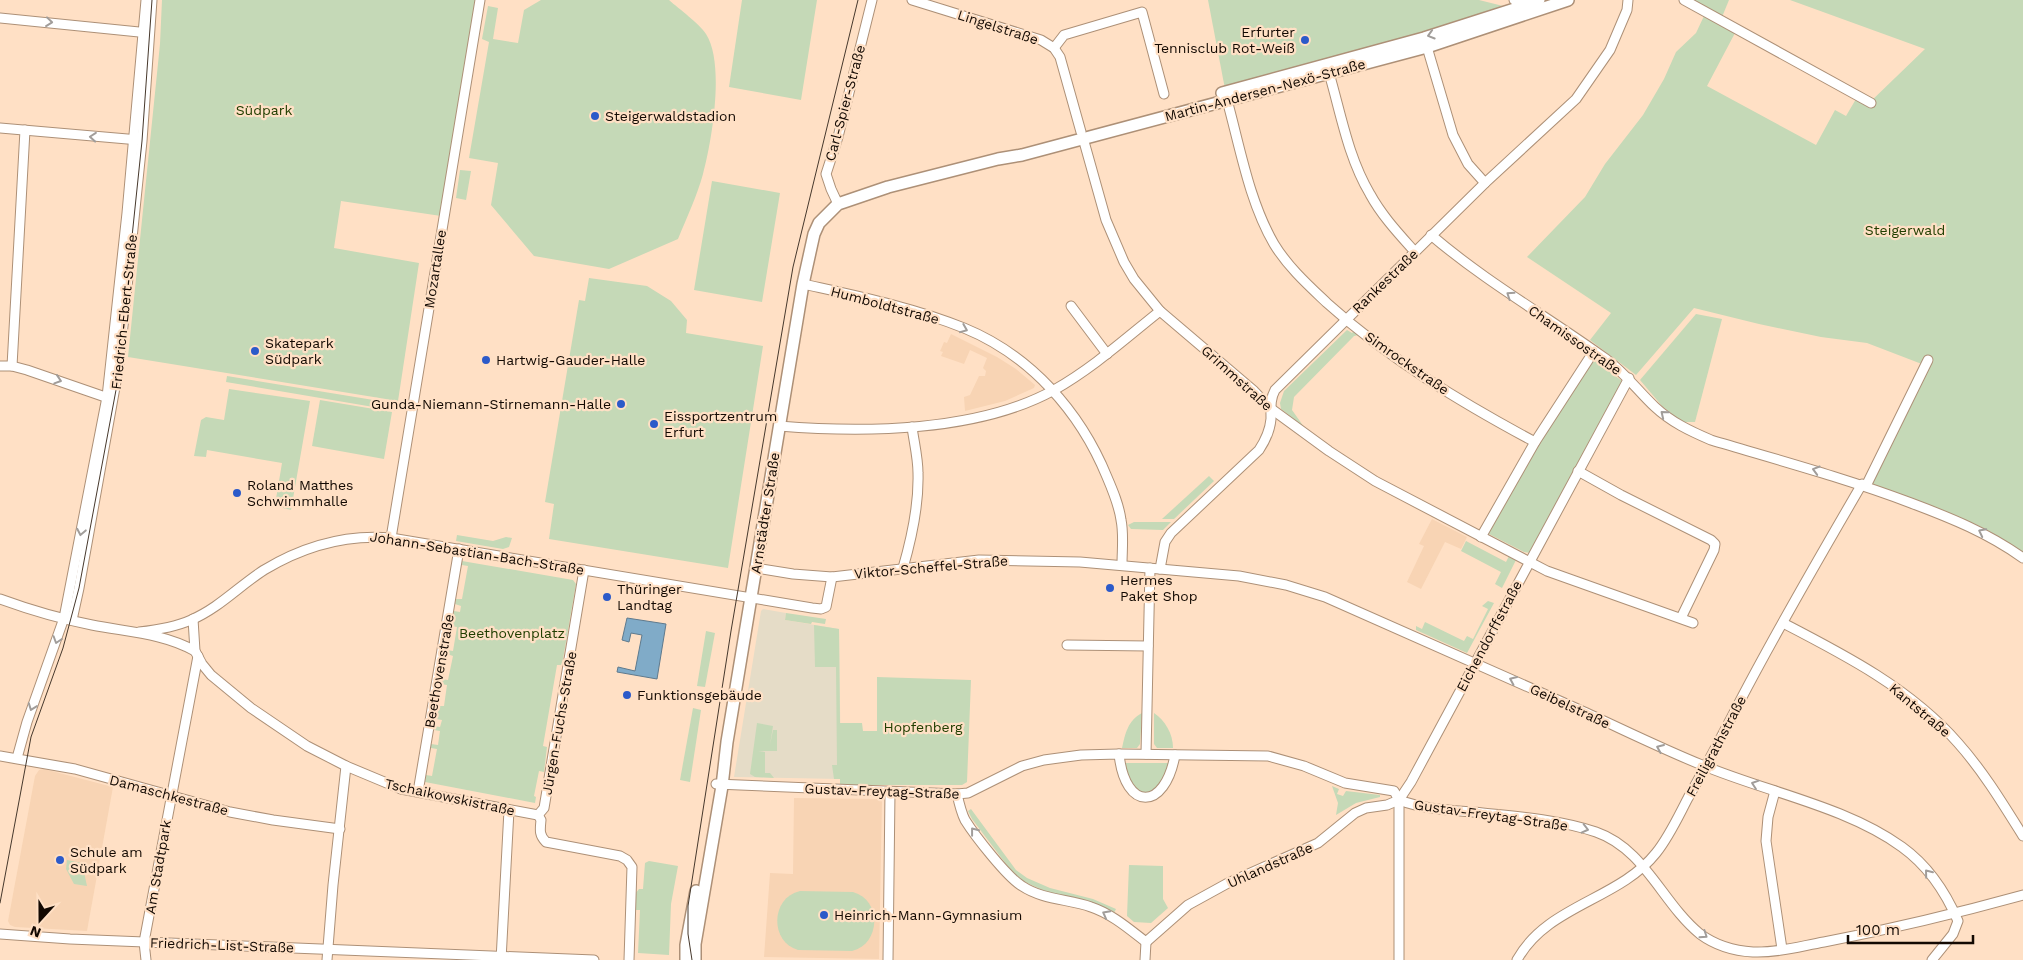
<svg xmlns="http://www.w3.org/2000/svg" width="2023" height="960" font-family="'Work Sans',sans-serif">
<rect width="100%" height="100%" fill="#ffe0c5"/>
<!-- commercial -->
<path fill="#e5dcc7" d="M763,609L786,613L785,620L839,629L841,779L734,777L761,611Z"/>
<!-- built -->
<g fill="#f8d4b4">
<path d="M951,334L997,357L1016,369L1035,385L1034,388L1005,401L965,411L964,397L970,395L979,376H985L986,371L983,368L987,358L970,350L964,364L941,356L943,352L940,351L941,349L944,342L947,343Z"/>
<path d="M1432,519L1467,537L1461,549L1445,542L1421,589L1407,582L1424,546L1419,544Z"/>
<path d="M44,769L113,787L87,931L15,927L10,925L8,921L35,776L39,770Z"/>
<path d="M794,798L882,799L879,959L764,957L770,873L793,874Z"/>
</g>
<!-- green -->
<g fill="#c5d9b7">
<path d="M162,0H478L441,216L341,201L334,248L419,263L398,401L128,357L160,44Z"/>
<path d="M541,0H669C679,9 700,24 706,34C725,63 712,141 703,174C697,196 687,217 678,239L609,269L534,256L491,205L498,163L469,158L489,42L482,39L488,6L498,8L493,39L518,43L524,10Z"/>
<path d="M742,0H817L801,100L729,87Z"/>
<path d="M1208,0H1479L1503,6L1362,51L1225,89Z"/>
<path d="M1692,0H1729L1722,17Z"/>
<path d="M1790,0H2023V554L1991,532L1975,524L1870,483L1927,366L1867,343L1821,337L1759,324L1694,308L1636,375L1590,340L1611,313L1527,257L1585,197L1605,164L1643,115L1664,79L1676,52L1696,33L1704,16L1735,33L1707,86L1816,145L1835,110L1846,116L1856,99L1867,105L1925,49Z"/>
<path d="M460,170L471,171L466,200L456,198Z"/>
<path d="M712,181L780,193L762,302L694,290Z"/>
<path d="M589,278L647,286L671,301L687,320L686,333L763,346L728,568L549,539L554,504L545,502L579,300L585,301Z"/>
<path d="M1696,314L1722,319L1695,422H1683L1673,415L1662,406L1640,380Z"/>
<path d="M1347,330L1352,333L1354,331L1359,335L1354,336L1294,397L1292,410L1304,427L1281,409L1280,403L1284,391Z"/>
<path d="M1595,360L1602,364V366L1622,381L1530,553L1524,552L1487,533L1537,444L1591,361Z"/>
<path d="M227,376L398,404L397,411L226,382Z"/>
<path d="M229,389L310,401L291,510L283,508L280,500L276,499L282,463L207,450L206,457L194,456L201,420L206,417L224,420Z"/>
<path d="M320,400L392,412L384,459L312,446Z"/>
<path d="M1209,476L1214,481L1174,519H1162Z"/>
<path d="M1134,522H1171L1163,530L1131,529L1128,525Z"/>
<path d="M457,535L493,541L506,537L512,538L509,547L503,549L456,541Z"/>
<path d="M1466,541L1506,562L1509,556L1516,560L1502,588L1495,584L1501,572L1461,551Z"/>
<path d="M462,561L573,580L576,584L563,659L561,665H557L543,746L547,747L544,772L539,771L534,796L536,797L535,803L425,782L426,775L432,776L437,749L431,748V744L438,745L440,731L434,730V726L440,727L442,720L436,719L438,706H444L447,685L441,684L442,679L448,680L453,656L447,654V650L453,651L457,627L451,626L454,611L460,612L461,606L455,604L456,599H462L468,566L462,565Z"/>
<path d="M1488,601L1494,603L1467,653L1416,630V626L1422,629L1425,622L1464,641L1467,636L1473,639L1488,609L1482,606Z"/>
<path d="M786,613L826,619L825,624L812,622L811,624L785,620Z"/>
<path d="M814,625L839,629L840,723H862L863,731H877V677L971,680L967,782L962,785H840V779H834L832,765H837L836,667H815Z"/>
<path d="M706,631L715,633L705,687L697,686Z"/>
<path d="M693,708L701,710L690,782L680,780Z"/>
<path d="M1142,713L1140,744L1137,748H1122C1125,734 1128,720 1142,713Z"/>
<path d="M1154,713C1165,720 1173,734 1173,748H1157L1154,744Z"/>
<path d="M757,723L773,726L770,745L773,730H777V751H758L765,752V773H770L774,778L755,777L750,774Z"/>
<path d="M1124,763H1170L1159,789L1144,794C1131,789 1126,776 1124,763Z"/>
<path d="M1332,786L1339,789L1337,794L1343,796L1346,791L1380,795V797L1356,803L1336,815L1338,803Z"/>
<path d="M971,809L1016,870L1027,878L1050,888L1093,899L1116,909L1114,913L1076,898L1049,893L1025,882L1012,872L972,819L968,811Z"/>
<path d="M67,860L82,863L87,886L74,884L66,869Z"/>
<path d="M649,861L678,866L671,904L669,955L638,953L640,910H634L635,894L639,889H643L645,863Z"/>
<path d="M1129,865L1163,866V899L1168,908L1151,923L1134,922L1127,916Z"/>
<path d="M800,891L853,892C882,900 881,944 852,951L798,950C770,942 770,898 800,891Z"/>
</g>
<!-- water -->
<path fill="#80abc8" stroke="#5f7a8d" d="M627,618L666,624L657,679L617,672L618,667L635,671L642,635L631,633L629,642L622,640Z"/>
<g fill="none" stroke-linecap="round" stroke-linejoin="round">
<defs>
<g id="minor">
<path d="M912,0L1041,40L1054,48L1060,57L1081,132"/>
<path d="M1514,0L1520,1L1528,8"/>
<path d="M1684,0L1871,103"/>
<path d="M0,18L149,33"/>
<path d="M1427,47L1453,135L1468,164L1485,183"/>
<path d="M1054,48L1064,35L1142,12L1164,94"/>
<path d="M1329,73C1341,114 1348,157 1370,194C1382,216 1399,234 1415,252"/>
<path d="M1227,100C1240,147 1249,201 1274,244C1288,267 1308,285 1327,303C1389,359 1462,403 1535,442"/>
<path d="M0,128L139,140"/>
<path d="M1083,138L1106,220L1124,262L1134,279L1160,311L1254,391L1270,408L1329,451L1375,481L1547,571L1693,623"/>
<path d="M838,204L831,189L826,174L838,137L872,0"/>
<path d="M1431,235C1486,282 1548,317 1606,359C1625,373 1638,391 1655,407C1671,422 1690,431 1711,440C1778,460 1845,478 1911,503C1951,518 1988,533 2023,558"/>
<path d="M803,284C857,296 912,307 964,328C1030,355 1080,411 1107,477C1113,491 1119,505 1121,520C1124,534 1122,550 1122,565"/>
<path d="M1071,306L1107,354"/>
<path d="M0,366H12L27,370L111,399"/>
<path d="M12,366L25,130"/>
<path d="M779,426C864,433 978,432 1054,390C1093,368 1126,338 1160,311"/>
<path d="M1578,471L1621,495L1711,540L1715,544L1714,550L1681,618"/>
<path d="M1866,486L1928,360"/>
<path d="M1481,537L1535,442L1594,351"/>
<path d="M391,538L480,0"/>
<path d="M756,568L793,574L832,577L979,560L1080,562L1239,576L1286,585L1325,597C1410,634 1494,672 1578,709C1620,728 1660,748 1702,765C1766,792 1845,806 1902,847C1927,865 1946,893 1958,921L1953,934L1932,960"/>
<path d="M903,568C912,537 919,506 918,473C918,458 914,442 912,427"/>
<path d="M1160,569L1165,542L1171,533L1259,450C1265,441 1270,430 1271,419C1271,408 1270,399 1275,390L1485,183L1576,99L1610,50L1627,10L1628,0"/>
<path d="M0,599C30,610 61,619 92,625C127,632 163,633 195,651"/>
<path d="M193,619L195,651L202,664L211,675L251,708L307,746L346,766L401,789L538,815L541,820C540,830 539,835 546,842L620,856L627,860L632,867L629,960"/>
<path d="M72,620L79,588L119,365L142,141L152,0"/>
<path d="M1783,623C1845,655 1911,689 1958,743C1983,771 2003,804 2023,836"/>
<path d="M139,632C157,630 175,627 191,620C219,608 239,586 264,570C304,546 345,534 391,538L812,608L821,609L826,607L832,577"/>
<path d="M1067,645L1148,646"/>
<path d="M1119,754C1125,812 1165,811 1175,755"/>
<path d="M1146,754L1150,568"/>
<path d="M0,756L75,769L230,812L273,820L340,829"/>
<path d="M17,758L27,722L64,618L107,397L127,213L146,0"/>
<path d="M716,784L957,794L968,793L1022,766L1044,760L1081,755L1119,754L1268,756L1304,766L1345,783L1394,791L1399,800C1423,809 1447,810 1473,812C1513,816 1557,819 1596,832C1645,849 1662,903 1700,934C1715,945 1735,951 1753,952C1777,953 1801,946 1824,942C1891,929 1958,913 2023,895"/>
<path d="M1775,791L1768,817L1766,841L1782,949"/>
<path d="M418,792L459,549"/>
<path d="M957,794C959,803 961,812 965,820C975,836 1007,877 1022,886C1043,900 1069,899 1091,907C1112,914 1129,929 1146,942"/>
<path d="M1399,800L1411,782L1629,378"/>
<path d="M1399,800V960"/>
<path d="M538,815L544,808L584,570"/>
<path d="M0,934L70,939L594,960"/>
<path d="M1146,942L1188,905L1228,883L1318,843L1355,813L1366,808L1387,805L1399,800"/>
<path d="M146,960L144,942L198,656"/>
<path d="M327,960L333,885L346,766"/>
<path d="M501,960L509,810"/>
<path d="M888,960L890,792"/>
<path d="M1145,960L1146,942"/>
<path d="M1517,960C1547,905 1619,900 1656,853C1669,837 1678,817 1688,798C1706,766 1723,734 1740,701C1778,628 1820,556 1862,484"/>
</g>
<g id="major">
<path d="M1222,93L1424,38L1527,5L1539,0"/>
<path d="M686,960V945L696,891"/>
<path d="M695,960V944L722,786L727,742L803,284L814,234L819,223L838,204L888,187L998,159L1022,155L1427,47L1568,0"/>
</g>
</defs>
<!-- minor casing -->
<use href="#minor" stroke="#ad9077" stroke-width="11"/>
<!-- major casing -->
<use href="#major" stroke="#ad9077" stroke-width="14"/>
<!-- minor -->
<use href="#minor" stroke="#fff" stroke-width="9"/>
<!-- major -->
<use href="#major" stroke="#fff" stroke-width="11"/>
<!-- tram -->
<g stroke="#46382c" stroke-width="1">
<path d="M0,903L31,737L63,648L79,588L116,390L142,141L152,0"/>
<path d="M692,960L688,934V906L731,631L793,267L858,0"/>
</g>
</g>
<!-- one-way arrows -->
<defs><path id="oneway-chevron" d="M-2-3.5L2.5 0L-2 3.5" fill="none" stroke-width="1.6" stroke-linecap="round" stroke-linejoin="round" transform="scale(1.25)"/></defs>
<g stroke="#a19d9a">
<use href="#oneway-chevron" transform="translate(49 22) rotate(6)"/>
<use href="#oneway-chevron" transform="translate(1431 35) rotate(163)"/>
<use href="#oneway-chevron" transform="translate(93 137) rotate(-175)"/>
<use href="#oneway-chevron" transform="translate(1510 295) rotate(-146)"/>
<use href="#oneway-chevron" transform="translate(964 329) rotate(22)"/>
<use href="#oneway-chevron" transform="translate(58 380) rotate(18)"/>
<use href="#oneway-chevron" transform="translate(1664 414) rotate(-141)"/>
<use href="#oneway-chevron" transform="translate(1816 470) rotate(-164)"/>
<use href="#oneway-chevron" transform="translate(81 532) rotate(101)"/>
<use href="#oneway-chevron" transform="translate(1982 532) rotate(-153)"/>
<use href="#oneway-chevron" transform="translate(57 640) rotate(108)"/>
<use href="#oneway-chevron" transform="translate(1513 680) rotate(-156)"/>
<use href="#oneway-chevron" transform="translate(32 707) rotate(110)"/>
<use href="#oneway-chevron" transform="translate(1660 748) rotate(-157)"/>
<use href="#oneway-chevron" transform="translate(1755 784) rotate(-161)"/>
<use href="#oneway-chevron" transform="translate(1585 829) rotate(14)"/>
<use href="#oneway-chevron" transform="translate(974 831) rotate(-128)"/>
<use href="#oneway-chevron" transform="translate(1928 873) rotate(-129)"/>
<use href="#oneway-chevron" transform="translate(1106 914) rotate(-152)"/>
<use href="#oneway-chevron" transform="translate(1704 935) rotate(34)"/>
</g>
<!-- markers -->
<g fill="#2c5ac9" stroke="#ffe0c5" stroke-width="2">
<circle cx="1305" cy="40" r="5"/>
<circle cx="595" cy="116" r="5"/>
<circle cx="255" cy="351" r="5"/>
<circle cx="486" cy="360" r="5"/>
<circle cx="621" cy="404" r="5"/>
<circle cx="654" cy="424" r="5"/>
<circle cx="237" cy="493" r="5"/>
<circle cx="1110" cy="588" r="5"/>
<circle cx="607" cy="597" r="5"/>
<circle cx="627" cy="695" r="5"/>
<circle cx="60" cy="860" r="5"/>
<circle cx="824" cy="915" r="5"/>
</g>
<g text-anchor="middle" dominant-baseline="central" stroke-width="4.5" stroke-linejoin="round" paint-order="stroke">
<!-- street labels -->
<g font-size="14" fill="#130902" stroke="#ffe0c5">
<text transform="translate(998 27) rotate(18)">Lingelstraße</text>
<text transform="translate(1265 90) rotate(-15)">Martin-Andersen-Nexö-Straße</text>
<text transform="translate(845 103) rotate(-75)">Carl-Spier-Straße</text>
<text transform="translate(435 269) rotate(-81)">Mozartallee</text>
<text transform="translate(1385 281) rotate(-44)">Rankestraße</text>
<text transform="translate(885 305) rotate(15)">Humboldtstraße</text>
<text transform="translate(124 312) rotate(-84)">Friedrich-Ebert-Straße</text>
<text transform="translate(1575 340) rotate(35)">Chamissostraße</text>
<text transform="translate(1407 363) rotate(35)">Simrockstraße</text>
<text transform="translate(1237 378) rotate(42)">Grimmstraße</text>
<text transform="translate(765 513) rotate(-81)">Arnstädter Straße</text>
<text transform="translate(477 553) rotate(9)">Johann-Sebastian-Bach-Straße</text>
<text transform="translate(931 567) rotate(-5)">Viktor-Scheffel-Straße</text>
<text transform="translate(1489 636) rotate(-62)">Eichendorffstraße</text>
<text transform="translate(439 671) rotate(-80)">Beethovenstraße</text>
<text transform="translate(1570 706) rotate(25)">Geibelstraße</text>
<text transform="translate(1920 710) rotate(40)">Kantstraße</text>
<text transform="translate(559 723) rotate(-80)">Jürgen-Fuchs-Straße</text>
<text transform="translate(1716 746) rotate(-62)">Freiligrathstraße</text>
<text transform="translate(882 791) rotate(2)">Gustav-Freytag-Straße</text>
<text transform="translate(169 795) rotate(15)">Damaschkestraße</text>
<text transform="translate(450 797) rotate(12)">Tschaikowskistraße</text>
<text transform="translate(1491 815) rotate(8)">Gustav-Freytag-Straße</text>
<text transform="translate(1270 865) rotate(-24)">Uhlandstraße</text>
<text transform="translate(158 867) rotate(-80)">Am Stadtpark</text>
<text transform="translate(222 945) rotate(2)">Friedrich-List-Straße</text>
</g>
<!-- poi labels -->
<g font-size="14" fill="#130902" stroke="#ffe0c5" text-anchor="start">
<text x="1295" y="32" text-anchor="end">Erfurter<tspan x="1295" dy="16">Tennisclub Rot-Weiß</tspan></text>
<text x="605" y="116">Steigerwaldstadion</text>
<text x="265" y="343">Skatepark<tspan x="265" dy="16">Südpark</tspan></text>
<text x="496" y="360">Hartwig-Gauder-Halle</text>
<text x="611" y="404" text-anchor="end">Gunda-Niemann-Stirnemann-Halle</text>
<text x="664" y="416">Eissportzentrum<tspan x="664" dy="16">Erfurt</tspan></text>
<text x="247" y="485">Roland Matthes<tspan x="247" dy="16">Schwimmhalle</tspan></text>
<text x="1120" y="580">Hermes<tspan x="1120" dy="16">Paket Shop</tspan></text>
<text x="617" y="589">Thüringer<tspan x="617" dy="16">Landtag</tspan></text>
<text x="637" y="695">Funktionsgebäude</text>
<text x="70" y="852">Schule am<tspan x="70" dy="16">Südpark</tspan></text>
<text x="834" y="915">Heinrich-Mann-Gymnasium</text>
</g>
<!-- park labels -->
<g font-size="14" fill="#213e00" stroke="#ffe0c5">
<text x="264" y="110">Südpark</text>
<text x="1905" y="230">Steigerwald</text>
<text x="512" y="633">Beethovenplatz</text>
<text x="923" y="727">Hopfenberg</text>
</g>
</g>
<!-- north arrow -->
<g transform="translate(40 920) rotate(201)" stroke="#ffe0c5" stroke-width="4" paint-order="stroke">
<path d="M0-4L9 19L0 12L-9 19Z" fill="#130902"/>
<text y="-8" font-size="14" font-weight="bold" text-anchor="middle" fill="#130902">N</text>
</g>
<!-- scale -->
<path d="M1848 935v8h125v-8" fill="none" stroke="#130902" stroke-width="2.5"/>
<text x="1856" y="935" font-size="15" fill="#130902" stroke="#ffe0c5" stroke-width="4" paint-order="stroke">100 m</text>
</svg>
